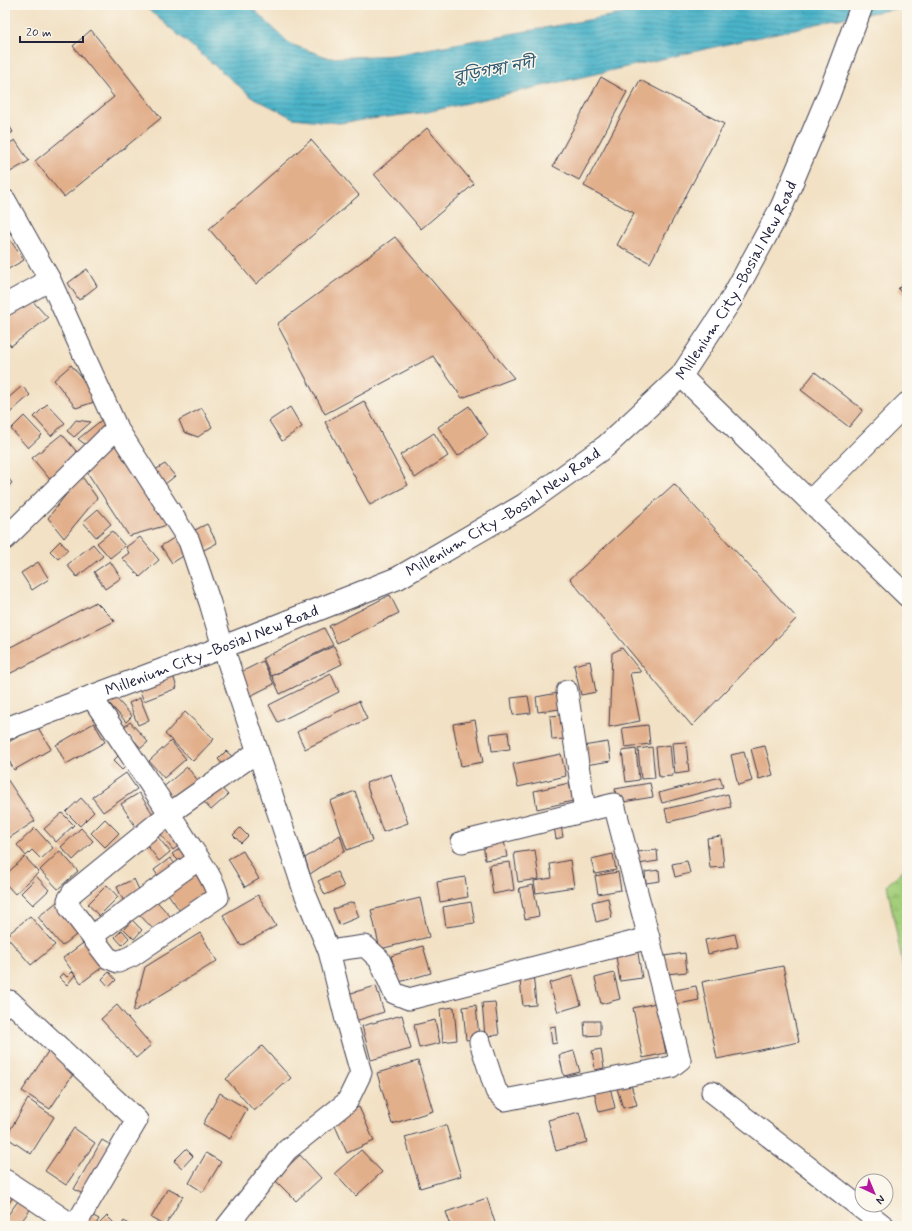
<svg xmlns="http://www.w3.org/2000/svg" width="912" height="1231" font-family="Mynerve,'Noto Sans Bengali',sans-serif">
<defs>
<pattern id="wetland-marsh" width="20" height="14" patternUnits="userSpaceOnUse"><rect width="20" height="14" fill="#a3ce7a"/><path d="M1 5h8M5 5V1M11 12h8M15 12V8" fill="none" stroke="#8cb16a"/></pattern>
<pattern id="water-rules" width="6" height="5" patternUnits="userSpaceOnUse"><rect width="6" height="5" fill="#4bb4c9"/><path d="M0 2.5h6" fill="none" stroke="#3e92a4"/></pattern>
</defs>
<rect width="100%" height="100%" fill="#fbf7ec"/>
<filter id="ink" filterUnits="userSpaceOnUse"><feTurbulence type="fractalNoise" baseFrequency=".025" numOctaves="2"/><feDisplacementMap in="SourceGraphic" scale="8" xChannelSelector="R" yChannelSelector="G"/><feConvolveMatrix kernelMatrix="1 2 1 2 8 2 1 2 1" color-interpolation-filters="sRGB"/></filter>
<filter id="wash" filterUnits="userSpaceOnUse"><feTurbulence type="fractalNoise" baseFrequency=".012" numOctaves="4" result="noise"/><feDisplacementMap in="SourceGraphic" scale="16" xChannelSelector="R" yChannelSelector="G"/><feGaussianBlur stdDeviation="0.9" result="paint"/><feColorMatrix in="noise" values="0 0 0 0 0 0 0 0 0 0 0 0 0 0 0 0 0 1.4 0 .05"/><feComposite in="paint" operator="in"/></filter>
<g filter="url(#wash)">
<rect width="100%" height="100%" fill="#f2e1c4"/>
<!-- wetland -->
<path fill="url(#wetland-marsh)" stroke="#62785a" d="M907,866V986L887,885Z"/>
<!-- water -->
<path fill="url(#water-rules)" stroke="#366b82" d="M143,5H249L290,44L330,58L394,55L671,5H907V7L852,16L427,112L339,123L293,118L252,97Z"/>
<g id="blocks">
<!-- building -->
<g fill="#e2af8b">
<path d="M91,30L161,118L64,197L35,161L114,97L73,46Z"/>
<path d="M601,77L627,92L579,180L553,166Z"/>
<path d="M640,80L724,124L650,263L617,245L634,213L584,186Z"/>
<path d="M5,119L13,132L5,137Z"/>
<path d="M427,128L474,184L421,229L374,174Z"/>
<path d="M15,140L29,161L5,175V146Z"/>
<path d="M311,140L359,195L256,284L209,229Z"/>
<path d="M5,219L13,232L5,237Z"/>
<path d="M395,237L514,378L462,398L433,356L325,414L277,324Z"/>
<path d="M10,240L24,260L5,271V244Z"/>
<path d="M87,269L97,286L79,300L68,283Z"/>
<path d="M907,280V298L898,289Z"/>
<path d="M28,296L48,318L11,346L5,339V311Z"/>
<path d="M71,365L100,400L76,408L54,380Z"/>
<path d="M815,372L863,410L849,427L801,390Z"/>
<path d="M22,386L30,395L5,417V401Z"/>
<path d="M364,401L408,485L370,505L325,422Z"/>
<path d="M47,404L65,423L51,436L34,417Z"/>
<path d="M469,406L488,435L458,456L438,427Z"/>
<path d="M290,407L302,427L282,441L269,421Z"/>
<path d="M202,408L212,427L198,437L184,432L179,420Z"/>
<path d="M24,416L42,435L28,448L11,429Z"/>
<path d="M104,418L111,428L90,448L78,439Z"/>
<path d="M76,420L91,422L74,437L67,431Z"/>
<path d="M434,433L448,456L415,478L400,455Z"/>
<path d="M62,434L81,457L53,483L32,458Z"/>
<path d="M116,441L171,524L129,536L87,472Z"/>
<path d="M165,464L175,476L159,489L155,470Z"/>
<path d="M5,474L12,483L5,489Z"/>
<path d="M81,475L97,498L64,538L48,518Z"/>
<path d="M674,484L797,618L692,726L570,579Z"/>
<path d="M98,509L111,524L96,537L83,522Z"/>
<path d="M207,524L217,543L202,551L191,532Z"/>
<path d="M112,531L125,546L110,558L97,543Z"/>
<path d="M177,536L188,553L172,563L161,546Z"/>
<path d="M140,537L159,560L140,577L122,558L129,553L126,547Z"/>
<path d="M60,541L68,550L58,559L50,551Z"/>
<path d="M93,544L103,556L77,577L67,565Z"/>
<path d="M110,561L121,578L105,589L94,572Z"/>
<path d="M38,562L49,579L32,590L21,573Z"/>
<path d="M390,595L399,613L337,643L329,626Z"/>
<path d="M96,602L115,621L5,676V650Z"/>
<path d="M324,628L333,645L271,676L263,658Z"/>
<path d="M334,646L342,664L280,694L272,676Z"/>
<path d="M622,648L641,672L630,673L640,721L609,727L612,653Z"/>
<path d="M263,661L274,684L242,700L239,673Z"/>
<path d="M590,661L596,692L581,695L574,665Z"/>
<path d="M331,674L339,692L278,722L269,705Z"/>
<path d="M173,675L177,688L144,701L139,689Z"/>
<path d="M558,693L560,709L538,712L536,697Z"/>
<path d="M114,696L132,716L126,722L108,702Z"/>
<path d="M528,696L531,713L513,715L511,698Z"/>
<path d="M140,698L149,720L138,725L129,703Z"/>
<path d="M359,701L367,719L305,749L297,732Z"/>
<path d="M185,712L214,739L193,761L165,734Z"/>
<path d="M562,715L564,739L552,740L550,716Z"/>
<path d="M475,720L483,762L461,766L453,724Z"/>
<path d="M130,722L148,742L141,748L123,728Z"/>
<path d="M94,723L105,742L66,764L56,745Z"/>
<path d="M648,725L650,744L625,747L622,728Z"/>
<path d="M37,726L51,749L14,770L5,753V744Z"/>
<path d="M508,732L510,749L492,751L490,734Z"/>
<path d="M171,741L186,759L164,778L149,761Z"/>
<path d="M608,742L611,761L585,765L583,746Z"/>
<path d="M686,742L689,772L675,774L672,743Z"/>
<path d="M670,745L673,776L659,777L656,747Z"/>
<path d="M765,746L773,775L759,779L751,749Z"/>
<path d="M652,747L655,778L641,779L638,749Z"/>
<path d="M636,749L639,780L626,782L622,751Z"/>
<path d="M226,751L234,758L225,767L218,759Z"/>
<path d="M744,752L752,781L738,785L731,755Z"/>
<path d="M561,754L566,776L518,787L513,764Z"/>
<path d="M119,755L128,764L122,770L113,761Z"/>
<path d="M187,767L200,783L174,805L161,789Z"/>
<path d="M126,773L137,789L103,812L92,797Z"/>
<path d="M391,774L408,823L383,832L366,783Z"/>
<path d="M5,776L35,821L6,840L5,838Z"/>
<path d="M720,777L723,787L662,803L659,793Z"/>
<path d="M569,783L573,801L537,809L534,791Z"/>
<path d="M650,783L653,797L617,803L615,789Z"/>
<path d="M218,784L228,795L211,810L202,800Z"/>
<path d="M355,791L372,841L347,850L330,801Z"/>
<path d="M139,793L155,817L139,832L121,804Z"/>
<path d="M728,794L731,807L668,822L665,809Z"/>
<path d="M81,798L94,812L80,826L66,812Z"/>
<path d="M62,813L74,825L56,842L44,829Z"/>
<path d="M105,819L119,833L105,847L91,833Z"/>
<path d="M168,821L184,842L173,850L157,829Z"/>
<path d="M561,825L563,837L556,839L554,826Z"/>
<path d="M35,828L53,848L41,859L32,850L26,856L17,845Z"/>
<path d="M81,828L93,841L73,860L61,847Z"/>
<path d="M240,828L248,836L241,843L233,835Z"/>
<path d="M502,829L507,857L485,860L482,832Z"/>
<path d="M154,832L170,852L159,861L143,840Z"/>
<path d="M340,835L345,851L310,874L305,858Z"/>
<path d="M721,836L724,867L710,868L707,838Z"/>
<path d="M183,846L192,857L181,863L172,854Z"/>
<path d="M535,850L539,879L518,882L514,853Z"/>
<path d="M657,850L658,861L638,864L637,852Z"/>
<path d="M60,851L78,871L58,889L40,870Z"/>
<path d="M243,851L259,879L245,887L228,859Z"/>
<path d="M613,854L616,870L595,874L591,859Z"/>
<path d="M25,857L39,872L15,894L5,883V875Z"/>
<path d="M170,858L177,866L160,879L154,870Z"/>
<path d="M570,860L574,887L536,893L534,881L552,878L550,864Z"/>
<path d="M687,861L690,873L675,877L672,864Z"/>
<path d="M510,862L514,890L493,894L489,865Z"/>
<path d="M194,866L213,892L182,914L164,888Z"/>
<path d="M659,870L660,881L646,883L645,872Z"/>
<path d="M337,872L344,887L325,895L318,881Z"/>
<path d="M618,872L621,890L598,894L595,876Z"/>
<path d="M37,877L49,890L33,905L21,893Z"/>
<path d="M465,877L468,897L440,902L437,882Z"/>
<path d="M134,879L141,894L124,902L117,887Z"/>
<path d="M107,885L118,897L99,916L88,904Z"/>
<path d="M533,885L539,916L525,919L519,888Z"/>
<path d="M151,895L171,917L155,931L135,910Z"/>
<path d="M258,895L276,926L241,946L223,915Z"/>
<path d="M420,898L429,937L380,949L371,910Z"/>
<path d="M608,898L612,918L596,922L592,902Z"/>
<path d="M57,902L80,932L62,946L38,917Z"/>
<path d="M353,902L359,917L339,925L333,909Z"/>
<path d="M471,902L475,923L446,927L443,907Z"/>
<path d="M30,916L55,945L31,965L6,936Z"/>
<path d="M132,920L142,930L134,939L124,929Z"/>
<path d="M122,930L129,938L122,945L115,937Z"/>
<path d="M200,933L217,961L133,1012L145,967Z"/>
<path d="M735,934L738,947L708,954L705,940Z"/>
<path d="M90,938L108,963L81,983L63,958Z"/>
<path d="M423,946L431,973L399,982L391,956Z"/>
<path d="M637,947L642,978L620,981L615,950Z"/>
<path d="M685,953L687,972L666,974L664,956Z"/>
<path d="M783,966L799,1042L717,1059L702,982Z"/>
<path d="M72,972L75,975L67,985L59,977L63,973L67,977Z"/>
<path d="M109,972L116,980L109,987L102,979Z"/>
<path d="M533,972L536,1005L523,1006L519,973Z"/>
<path d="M614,973L620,999L601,1004L595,978Z"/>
<path d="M573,976L581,1005L558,1012L549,983Z"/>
<path d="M376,986L384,1012L352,1022L344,995Z"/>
<path d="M696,986L699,1000L668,1006L665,992Z"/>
<path d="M495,1002L499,1035L485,1036L482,1003Z"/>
<path d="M656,1003L666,1053L643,1058L633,1008Z"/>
<path d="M117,1005L151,1045L136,1058L101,1019Z"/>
<path d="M476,1005L479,1038L466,1040L463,1007Z"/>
<path d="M454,1007L457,1040L443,1042L440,1009Z"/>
<path d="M402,1015L411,1049L371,1060L362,1026Z"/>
<path d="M435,1020L440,1043L419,1048L414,1025Z"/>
<path d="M584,1021H600V1035L585,1036Z"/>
<path d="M555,1026L557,1043L552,1044L550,1027Z"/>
<path d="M262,1046L291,1078L254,1111L226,1079Z"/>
<path d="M601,1049L604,1068L595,1070L592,1051Z"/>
<path d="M49,1050L77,1068L50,1109L22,1091Z"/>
<path d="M574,1051L580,1072L564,1076L559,1055Z"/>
<path d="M418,1061L433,1111L392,1124L377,1073Z"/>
<path d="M630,1081L637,1105L623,1108L616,1085Z"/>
<path d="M610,1087L615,1108L599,1112L594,1091Z"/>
<path d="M220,1093L247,1109L230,1139L203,1124Z"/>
<path d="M28,1099L54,1117L31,1154L6,1137Z"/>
<path d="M359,1107L374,1141L347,1153L332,1119Z"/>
<path d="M579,1112L587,1142L556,1151L548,1120Z"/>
<path d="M446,1125L461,1176L420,1188L405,1137Z"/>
<path d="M74,1128L95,1143L66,1185L45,1171Z"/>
<path d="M102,1140L114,1147L86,1196L74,1189Z"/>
<path d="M186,1149L193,1156L182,1168L174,1161Z"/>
<path d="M361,1150L382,1172L356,1196L335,1173Z"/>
<path d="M206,1153L221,1162L203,1192L189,1183Z"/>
<path d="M300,1155L321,1178L296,1201L274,1179Z"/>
<path d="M5,1188L15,1194L5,1209Z"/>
<path d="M168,1188L183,1196L165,1226L151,1218Z"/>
<path d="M21,1197L33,1206L18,1226H14L5,1219Z"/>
<path d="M487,1198L496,1226H451L446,1212Z"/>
<path d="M84,1211L99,1219L95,1226H75Z"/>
<path d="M107,1216L114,1223L110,1226H97Z"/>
<path d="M124,1221L131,1226H121Z"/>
</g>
</g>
</g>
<g filter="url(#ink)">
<use href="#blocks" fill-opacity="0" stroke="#413f50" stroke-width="1"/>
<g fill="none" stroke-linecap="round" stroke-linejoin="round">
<defs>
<g id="street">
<path d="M5,200L50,280L117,428L189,541L210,603L223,647L304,891L329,951L346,1020L361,1073L347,1102L287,1150L227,1226"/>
<path d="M5,305L50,280"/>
<path d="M681,376L907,596"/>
<path d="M810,501L907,403"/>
<path d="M5,539L117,428"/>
<path d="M567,691L585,811"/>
<path d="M91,696C123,744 156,792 187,841C197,856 215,880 218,897L132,956L118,962L108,958L70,908L68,900L73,892L170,813L257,752"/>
<path d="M462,842L614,804L649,938"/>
<path d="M92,936L199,859"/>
<path d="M329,951L365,946L379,959L394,993L409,999L649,938L680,1060L671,1067L505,1100L496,1091L480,1042"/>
<path d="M5,1006L10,1001L137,1120L75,1226"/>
<path d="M712,1092L884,1226"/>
<path d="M5,1180L74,1226"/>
</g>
<g id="secondary">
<path id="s1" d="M5,729L223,647L398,578L524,505L606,446L681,376L731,300L782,206L829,94L862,5"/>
</g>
</defs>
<!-- street casing -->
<use href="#street" stroke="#413f50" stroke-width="23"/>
<!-- secondary casing -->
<use href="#secondary" stroke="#413f50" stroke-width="24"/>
<!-- street -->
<use href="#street" stroke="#fff" stroke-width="21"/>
<!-- secondary -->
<use href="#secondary" stroke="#fff" stroke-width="22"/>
</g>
</g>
<g text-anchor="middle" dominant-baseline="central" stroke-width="3" stroke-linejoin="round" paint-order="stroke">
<!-- street labels -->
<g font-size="16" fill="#22223b" stroke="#fbf7ec">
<text stroke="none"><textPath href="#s1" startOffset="881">Millenium City -Bosial New Road</textPath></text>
<text stroke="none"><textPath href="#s1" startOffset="545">Millenium City -Bosial New Road</textPath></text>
<text stroke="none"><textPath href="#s1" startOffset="221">Millenium City -Bosial New Road</textPath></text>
</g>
<!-- water labels -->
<g font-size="17" font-style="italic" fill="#325c74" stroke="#fbf7ec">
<text transform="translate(494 70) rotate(-11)">বুড়িগঙ্গা নদী</text>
</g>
</g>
<!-- margin -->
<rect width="912" height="1231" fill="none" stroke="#fbf7ec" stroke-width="20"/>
<!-- north arrow -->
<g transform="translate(874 1193) rotate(136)"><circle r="19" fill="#fbf7ec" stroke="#a4a2a5"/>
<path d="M0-3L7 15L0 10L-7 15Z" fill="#b5179e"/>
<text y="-6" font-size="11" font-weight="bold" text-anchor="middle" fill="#22223b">N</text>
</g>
<!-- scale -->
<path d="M20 36v6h63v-6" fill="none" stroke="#22223b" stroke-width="2"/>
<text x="26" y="36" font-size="12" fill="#22223b" stroke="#fbf7ec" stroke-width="3" paint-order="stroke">20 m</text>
</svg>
